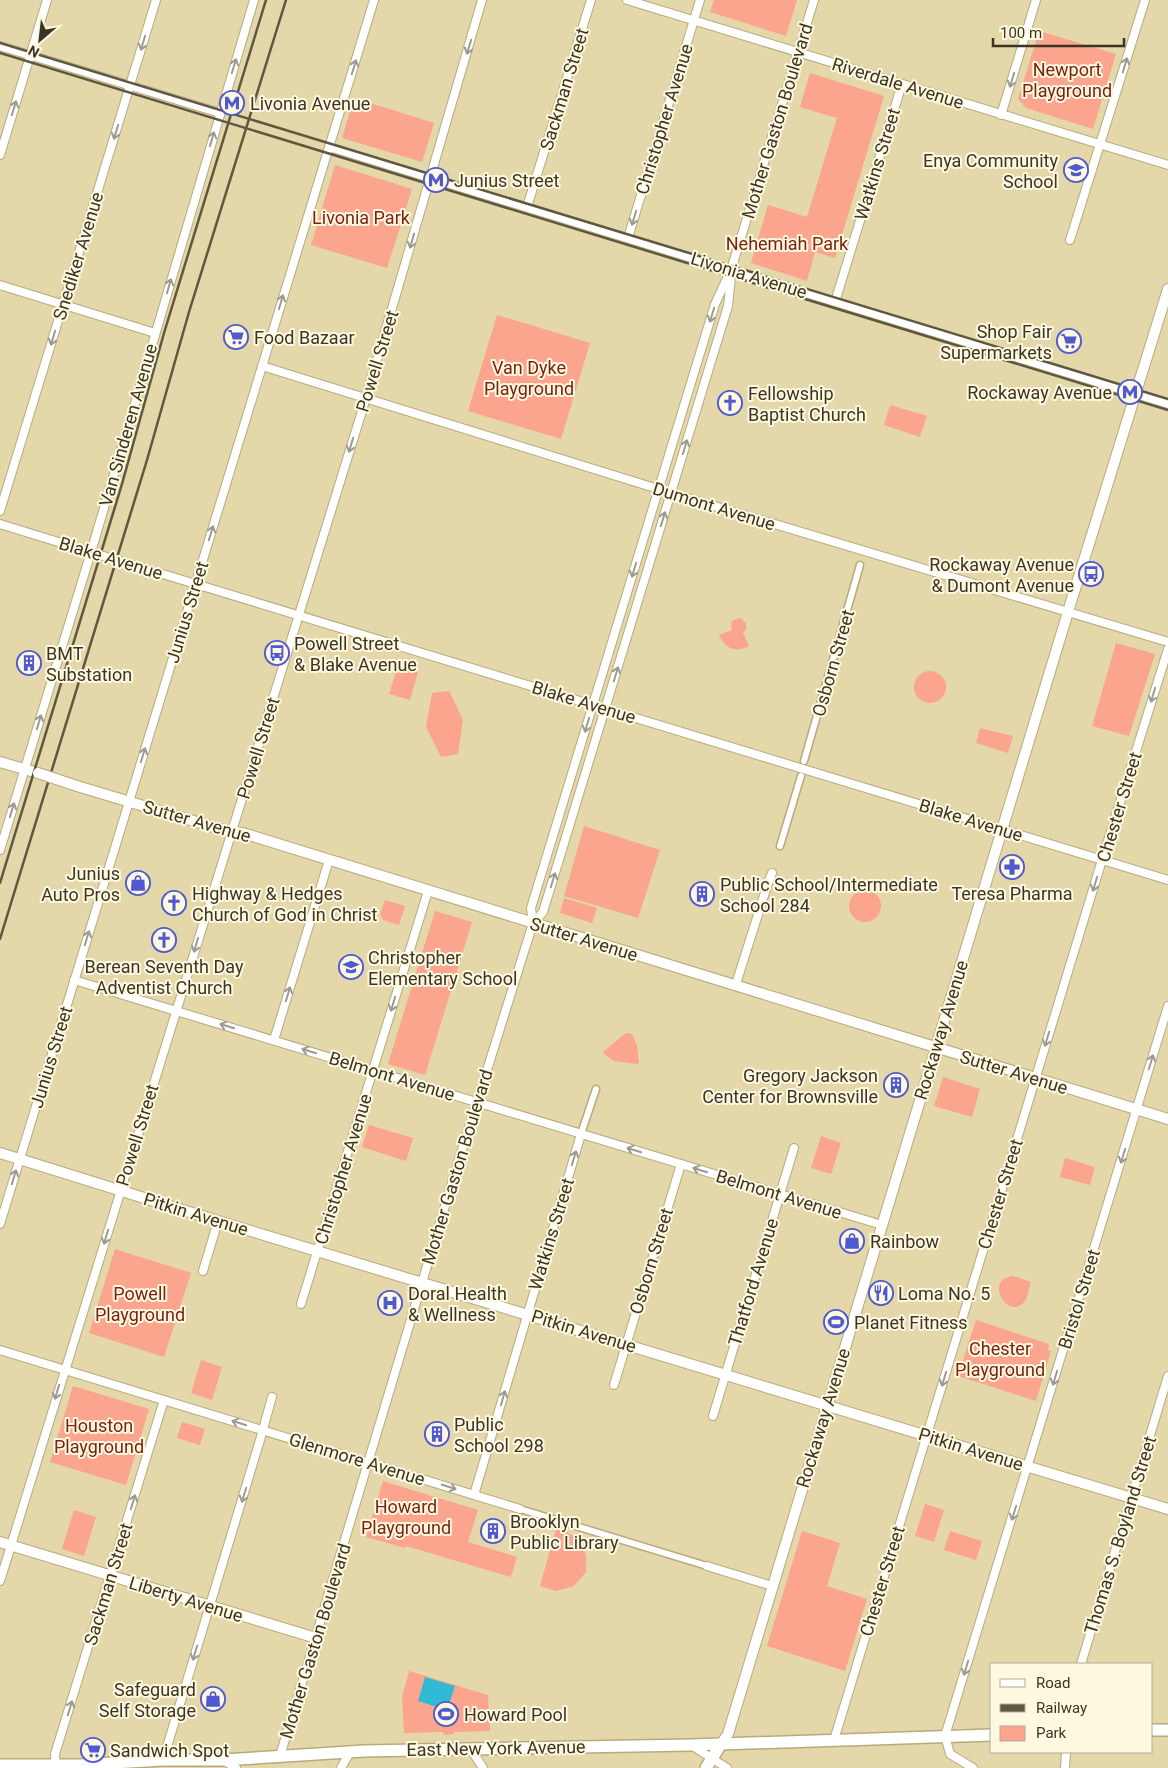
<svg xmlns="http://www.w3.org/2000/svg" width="1168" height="1768" font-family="Roboto,sans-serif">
<rect width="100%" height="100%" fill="#e4d7a9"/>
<!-- green -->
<g fill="#fba48e">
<path d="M714,0H797L786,36L710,12Z"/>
<path d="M1039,31L1116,54L1093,129L1026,108L1018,99Z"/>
<path d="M810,73L884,96L835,258L815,252L807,281L751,263L768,205L807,217L837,118L800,107Z"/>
<path d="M354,98L434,123L422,162L342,138Z"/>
<path d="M335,165L412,189L387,268L311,245Z"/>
<path d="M497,315L590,343L561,439L468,411Z"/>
<path d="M890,405L927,416L920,437L884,425Z"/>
<path d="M740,618L746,623V629L743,633L749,646C736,653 725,649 719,635L732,630L731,626L732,621Z"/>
<path d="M1116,643L1155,654L1129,736L1092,726Z"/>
<path d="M398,666L418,672L410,700L389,694Z"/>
<circle cx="930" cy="687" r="16"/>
<path d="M449,691L463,720L458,754L441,757L426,727L432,693Z"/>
<path d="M980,728L1013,736L1008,753L976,743Z"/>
<path d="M584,826L660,850L638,918L564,896Z"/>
<circle cx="865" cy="906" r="16"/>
<path d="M564,898L597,908L592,923L560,913Z"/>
<path d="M385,900L405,906L399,925L383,920L380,914Z"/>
<path d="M435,911L472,922L425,1075L388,1064Z"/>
<path d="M626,1033L632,1034L637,1045L639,1063L637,1064L614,1061L604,1054L603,1052Z"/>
<path d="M943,1077L980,1089L972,1117L934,1106Z"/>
<path d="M369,1125L413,1138L406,1161L362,1147Z"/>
<path d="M821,1136L841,1143L831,1174L811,1168Z"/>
<path d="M1065,1158L1095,1167L1090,1185L1060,1177Z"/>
<path d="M115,1249L191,1273L164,1357L89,1333Z"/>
<path d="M1014,1276L1031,1282C1029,1288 1028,1296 1025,1301C1008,1323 982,1278 1014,1276Z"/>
<path d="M976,1320L1049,1344L1048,1350L1051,1351L1036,1401L958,1376Z"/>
<path d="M201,1360L222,1367L212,1400L191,1393Z"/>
<path d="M73,1386L149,1409L126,1485L50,1462Z"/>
<path d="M182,1422L205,1429L200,1445L177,1438Z"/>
<path d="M383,1481L478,1510L468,1542L517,1557L511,1577L406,1546L405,1548L366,1537Z"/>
<path d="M925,1504L944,1510L934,1542L915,1536Z"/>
<path d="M74,1510L96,1517L84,1556L62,1549Z"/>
<path d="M557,1526L572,1535L582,1544L586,1556V1572L574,1586L556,1591L540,1586Z"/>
<path d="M802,1531L840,1543L827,1586L867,1599L845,1671L767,1646Z"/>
<path d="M950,1531L982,1541L976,1560L944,1550Z"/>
<path d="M409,1671L488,1695L490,1731L454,1732V1734L444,1735L443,1732L404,1733L402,1697Z"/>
</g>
<!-- water -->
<path fill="#30bad5" d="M425,1677L455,1686L447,1710L418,1701Z"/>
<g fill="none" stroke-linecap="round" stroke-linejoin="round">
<defs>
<g id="pedestrian">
<path d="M804,761L860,565"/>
<path d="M780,846L801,776"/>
<path d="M581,1134L596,1089"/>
<path d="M520,1509L707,1566"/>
</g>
<g id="minor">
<path d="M627,0L1168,165"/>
<path d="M0,46L220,113"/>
<path d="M1001,115L1036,0"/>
<path d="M329,147L1168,404"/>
<path d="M0,155L47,0"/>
<path d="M527,207L591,0"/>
<path d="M628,238L700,0"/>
<path d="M1070,240L1145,0"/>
<path d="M0,285L155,333"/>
<path d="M835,302L902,84"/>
<path d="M262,366L671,493L1168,642"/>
<path d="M0,511L156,0"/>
<path d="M0,524L94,553"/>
<path d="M133,565L1168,880"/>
<path d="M0,850L91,552L254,0"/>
<path d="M533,923L543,912L728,306L731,277"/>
<path d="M74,980L882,1225"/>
<path d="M736,984L767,886L772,873"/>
<path d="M274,1040L329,860"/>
<path d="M0,1224L374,0"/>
<path d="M203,1271L218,1221"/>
<path d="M301,1304L428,891"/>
<path d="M0,1350L520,1509"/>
<path d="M614,1385L681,1164"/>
<path d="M713,1416L794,1148"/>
<path d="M474,1495L581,1134"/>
<path d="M707,1566L772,1586"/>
<path d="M0,1581L362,411L482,0"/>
<path d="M1081,1664L1168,1376"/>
<path d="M834,1740L1102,860L1168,649"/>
<path d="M691,1745L727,1768"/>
<path d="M470,1748L483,1768"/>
<path d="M280,1756L457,1166L533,923L531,908L715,304L731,270L814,0"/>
<path d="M163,1760L260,1440L272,1397"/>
<path d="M223,1760L236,1768"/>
<path d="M56,1768L55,1754L164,1400"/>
<path d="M341,1768L350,1752"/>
<path d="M973,1768L950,1754L945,1736L1168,1006"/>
<path d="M1065,1768L1066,1752"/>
</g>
<g id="tertiary">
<path d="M0,762L38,773"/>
<path d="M77,786L220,829L246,834L1168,1119"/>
<path d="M0,1153L218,1221L1168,1509"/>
<path d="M0,1542L316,1638"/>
<path d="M721,1744L728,1734L1071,602L1168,289"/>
</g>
<g id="secondary">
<path d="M1152,1730H1168"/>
<path d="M0,1765H79L163,1760H223L364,1751L691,1745L992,1735"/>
<path d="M706,1768L721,1744"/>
</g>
</defs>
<!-- pedestrian casing -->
<use href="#pedestrian" stroke="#b7aa7d" stroke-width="9"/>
<!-- minor casing -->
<use href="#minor" stroke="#b7aa7d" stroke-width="10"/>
<!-- tertiary casing -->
<use href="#tertiary" stroke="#b7aa7d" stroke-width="12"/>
<!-- secondary casing -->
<use href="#secondary" stroke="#b7aa7d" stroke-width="14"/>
<!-- pedestrian -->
<use href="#pedestrian" stroke="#fff" stroke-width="6"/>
<!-- minor -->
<use href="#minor" stroke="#fff" stroke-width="8"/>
<!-- tertiary -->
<use href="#tertiary" stroke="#fff" stroke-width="10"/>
<!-- secondary -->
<use href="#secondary" stroke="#fff" stroke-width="11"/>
<!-- rail -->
<g stroke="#5f5840" stroke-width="2.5">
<path d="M0,43L1168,399"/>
<path d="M0,53L1168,410"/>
<path d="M0,883L122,484L164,333L266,0"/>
<path d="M0,939L147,460L189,312L286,0"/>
</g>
<defs>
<path id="minor-bridge" d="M94,553L133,565"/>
<path id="tertiary-bridge" d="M38,773L77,786"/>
</defs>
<!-- minor-bridge casing -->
<use href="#minor-bridge" stroke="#b7aa7d" stroke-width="10" stroke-linecap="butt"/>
<!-- tertiary-bridge casing -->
<use href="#tertiary-bridge" stroke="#b7aa7d" stroke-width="12" stroke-linecap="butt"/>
<!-- minor-bridge -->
<use href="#minor-bridge" stroke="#fff" stroke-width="8"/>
<!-- tertiary-bridge -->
<use href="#tertiary-bridge" stroke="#fff" stroke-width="10"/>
</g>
<!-- one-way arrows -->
<defs><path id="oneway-shaft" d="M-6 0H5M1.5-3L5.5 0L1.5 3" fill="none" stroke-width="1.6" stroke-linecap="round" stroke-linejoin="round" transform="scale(1.25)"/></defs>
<g stroke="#9d9a92">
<use href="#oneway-shaft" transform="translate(143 43) rotate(107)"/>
<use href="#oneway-shaft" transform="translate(469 47) rotate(107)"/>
<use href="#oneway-shaft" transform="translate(1125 65) rotate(-73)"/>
<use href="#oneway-shaft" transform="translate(234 66) rotate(-73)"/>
<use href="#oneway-shaft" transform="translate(354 67) rotate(-73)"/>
<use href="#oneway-shaft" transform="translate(1012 80) rotate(107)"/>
<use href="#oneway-shaft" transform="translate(14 108) rotate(-73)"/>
<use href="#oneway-shaft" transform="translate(116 132) rotate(107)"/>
<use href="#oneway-shaft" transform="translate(212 139) rotate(-74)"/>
<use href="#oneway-shaft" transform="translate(634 218) rotate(107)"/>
<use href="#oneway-shaft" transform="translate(412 241) rotate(106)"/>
<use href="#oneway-shaft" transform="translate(169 286) rotate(-74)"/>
<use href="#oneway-shaft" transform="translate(281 302) rotate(-73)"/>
<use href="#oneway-shaft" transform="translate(712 315) rotate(107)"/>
<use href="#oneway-shaft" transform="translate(53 338) rotate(107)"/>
<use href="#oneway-shaft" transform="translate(351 445) rotate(107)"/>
<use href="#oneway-shaft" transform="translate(685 447) rotate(-73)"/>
<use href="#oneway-shaft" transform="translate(663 519) rotate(-73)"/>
<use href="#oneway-shaft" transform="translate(211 533) rotate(-73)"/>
<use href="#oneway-shaft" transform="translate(634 570) rotate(107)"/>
<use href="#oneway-shaft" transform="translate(616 674) rotate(-73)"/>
<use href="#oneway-shaft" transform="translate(1153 695) rotate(107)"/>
<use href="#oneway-shaft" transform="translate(39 722) rotate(-73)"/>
<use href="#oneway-shaft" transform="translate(587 725) rotate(107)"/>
<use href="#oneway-shaft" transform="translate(143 755) rotate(-73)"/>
<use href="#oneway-shaft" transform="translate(12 810) rotate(-73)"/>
<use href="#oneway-shaft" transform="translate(553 880) rotate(-73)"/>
<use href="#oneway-shaft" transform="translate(1095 884) rotate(107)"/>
<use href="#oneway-shaft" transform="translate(87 938) rotate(-73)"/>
<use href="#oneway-shaft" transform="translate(196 945) rotate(107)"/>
<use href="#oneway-shaft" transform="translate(288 994) rotate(-73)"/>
<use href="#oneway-shaft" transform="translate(393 1004) rotate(107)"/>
<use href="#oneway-shaft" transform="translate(227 1026) rotate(-163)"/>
<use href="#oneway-shaft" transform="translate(1047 1039) rotate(107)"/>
<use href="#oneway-shaft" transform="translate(309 1051) rotate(-163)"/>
<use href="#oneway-shaft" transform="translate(1151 1062) rotate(-73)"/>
<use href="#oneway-shaft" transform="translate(634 1150) rotate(-163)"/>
<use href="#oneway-shaft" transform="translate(1123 1156) rotate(107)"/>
<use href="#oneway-shaft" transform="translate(574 1158) rotate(-73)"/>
<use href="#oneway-shaft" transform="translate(700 1170) rotate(-163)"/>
<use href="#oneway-shaft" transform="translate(14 1177) rotate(-73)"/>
<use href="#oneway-shaft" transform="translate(106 1237) rotate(107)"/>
<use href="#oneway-shaft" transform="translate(1055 1378) rotate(107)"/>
<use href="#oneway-shaft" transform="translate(944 1379) rotate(107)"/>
<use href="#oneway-shaft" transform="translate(57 1392) rotate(107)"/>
<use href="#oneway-shaft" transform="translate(503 1398) rotate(-74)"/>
<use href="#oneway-shaft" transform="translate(239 1423) rotate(-162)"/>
<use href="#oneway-shaft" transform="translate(449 1487) rotate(17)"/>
<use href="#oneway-shaft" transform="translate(244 1495) rotate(107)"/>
<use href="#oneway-shaft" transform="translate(133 1502) rotate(-73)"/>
<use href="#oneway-shaft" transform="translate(1014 1513) rotate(107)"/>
<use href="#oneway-shaft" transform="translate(195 1653) rotate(107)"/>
<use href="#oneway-shaft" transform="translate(966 1668) rotate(107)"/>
<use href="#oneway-shaft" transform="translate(70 1708) rotate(-73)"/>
</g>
<!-- icons -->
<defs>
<symbol id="metro-ring" viewBox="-11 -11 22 22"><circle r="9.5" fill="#fff8e1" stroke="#4f5ad0" stroke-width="1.5"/><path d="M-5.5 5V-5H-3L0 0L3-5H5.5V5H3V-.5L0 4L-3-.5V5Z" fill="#4f5ad0"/></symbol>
<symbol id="school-ring" viewBox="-11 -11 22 22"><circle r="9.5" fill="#fff8e1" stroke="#4f5ad0" stroke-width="1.5"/><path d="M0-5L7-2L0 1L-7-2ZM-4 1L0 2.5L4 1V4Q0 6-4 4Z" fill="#4f5ad0"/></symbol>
<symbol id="supermarket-ring" viewBox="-11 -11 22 22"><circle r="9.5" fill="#fff8e1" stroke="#4f5ad0" stroke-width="1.5"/><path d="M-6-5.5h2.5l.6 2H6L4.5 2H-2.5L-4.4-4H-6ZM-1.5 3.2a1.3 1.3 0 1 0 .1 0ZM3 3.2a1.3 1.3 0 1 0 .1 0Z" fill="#4f5ad0"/></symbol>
<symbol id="church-ring" viewBox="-11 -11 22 22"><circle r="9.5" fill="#fff8e1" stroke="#4f5ad0" stroke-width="1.5"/><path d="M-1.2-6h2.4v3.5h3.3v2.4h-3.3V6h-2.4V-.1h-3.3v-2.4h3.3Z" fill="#4f5ad0"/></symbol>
<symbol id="bus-ring" viewBox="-11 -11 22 22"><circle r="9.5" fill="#fff8e1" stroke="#4f5ad0" stroke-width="1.5"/><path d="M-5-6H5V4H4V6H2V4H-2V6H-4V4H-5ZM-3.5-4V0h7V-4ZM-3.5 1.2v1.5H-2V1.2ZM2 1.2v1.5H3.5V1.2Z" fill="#4f5ad0"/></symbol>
<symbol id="building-ring" viewBox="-11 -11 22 22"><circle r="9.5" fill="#fff8e1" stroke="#4f5ad0" stroke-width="1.5"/><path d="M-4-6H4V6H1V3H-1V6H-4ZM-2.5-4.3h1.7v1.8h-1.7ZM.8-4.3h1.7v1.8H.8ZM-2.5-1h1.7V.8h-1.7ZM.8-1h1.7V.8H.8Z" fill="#4f5ad0"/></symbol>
<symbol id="pharmacy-ring" viewBox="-11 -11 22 22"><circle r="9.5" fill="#fff8e1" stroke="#4f5ad0" stroke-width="1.5"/><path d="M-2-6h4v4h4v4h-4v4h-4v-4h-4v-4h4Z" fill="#4f5ad0"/></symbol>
<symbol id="shop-ring" viewBox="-11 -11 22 22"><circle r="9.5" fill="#fff8e1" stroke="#4f5ad0" stroke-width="1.5"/><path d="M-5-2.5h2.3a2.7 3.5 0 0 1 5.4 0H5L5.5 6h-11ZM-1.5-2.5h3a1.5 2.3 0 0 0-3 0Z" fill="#4f5ad0"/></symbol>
<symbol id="restaurant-ring" viewBox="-11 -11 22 22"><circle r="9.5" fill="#fff8e1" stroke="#4f5ad0" stroke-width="1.5"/><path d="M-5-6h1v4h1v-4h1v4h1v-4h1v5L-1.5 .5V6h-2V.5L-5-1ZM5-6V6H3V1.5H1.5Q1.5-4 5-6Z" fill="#4f5ad0"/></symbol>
<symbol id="hospital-ring" viewBox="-11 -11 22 22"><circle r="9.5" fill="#fff8e1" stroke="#4f5ad0" stroke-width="1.5"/><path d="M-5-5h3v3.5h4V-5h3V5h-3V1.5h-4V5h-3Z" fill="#4f5ad0"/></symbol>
<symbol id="stadium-ring" viewBox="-11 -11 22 22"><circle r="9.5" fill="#fff8e1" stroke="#4f5ad0" stroke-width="1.5"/><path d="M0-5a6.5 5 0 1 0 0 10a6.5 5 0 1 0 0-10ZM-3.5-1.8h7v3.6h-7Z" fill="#4f5ad0"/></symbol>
</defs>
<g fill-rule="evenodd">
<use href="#metro-ring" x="218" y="89" width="28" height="28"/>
<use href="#school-ring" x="1062" y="156" width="28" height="28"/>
<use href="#metro-ring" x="422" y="166" width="28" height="28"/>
<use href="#supermarket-ring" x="222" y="323" width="28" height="28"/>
<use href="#supermarket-ring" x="1055" y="327" width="28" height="28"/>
<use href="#metro-ring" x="1116" y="378" width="28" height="28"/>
<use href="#church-ring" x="716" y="389" width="28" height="28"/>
<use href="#bus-ring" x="1077" y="560" width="28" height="28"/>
<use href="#bus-ring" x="263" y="639" width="28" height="28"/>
<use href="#building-ring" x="15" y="649" width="28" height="28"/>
<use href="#pharmacy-ring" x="998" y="853" width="28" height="28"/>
<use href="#shop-ring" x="124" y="869" width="28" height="28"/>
<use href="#building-ring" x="688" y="880" width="28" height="28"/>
<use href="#church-ring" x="160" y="889" width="28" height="28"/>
<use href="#church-ring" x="150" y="926" width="28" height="28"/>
<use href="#school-ring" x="337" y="953" width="28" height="28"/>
<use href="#building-ring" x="882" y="1071" width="28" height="28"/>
<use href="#shop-ring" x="838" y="1227" width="28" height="28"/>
<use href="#restaurant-ring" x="867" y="1279" width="28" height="28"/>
<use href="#hospital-ring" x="376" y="1289" width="28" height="28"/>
<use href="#stadium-ring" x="822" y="1308" width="28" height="28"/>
<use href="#building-ring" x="423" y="1420" width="28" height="28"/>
<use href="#building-ring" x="479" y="1517" width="28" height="28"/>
<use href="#shop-ring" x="199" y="1685" width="28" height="28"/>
<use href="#stadium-ring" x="432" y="1700" width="28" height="28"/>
<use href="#supermarket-ring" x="79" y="1736" width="28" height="28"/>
</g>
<g text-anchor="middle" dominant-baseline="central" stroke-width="4" stroke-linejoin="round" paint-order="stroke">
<!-- park labels -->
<g font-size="18" fill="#772512" stroke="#fff8e1">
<text x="1067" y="69">Newport<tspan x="1067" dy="21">Playground</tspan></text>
<text x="361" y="217">Livonia Park</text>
<text x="787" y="243">Nehemiah Park</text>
<text x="529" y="367">Van Dyke<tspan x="529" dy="21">Playground</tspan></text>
<text x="140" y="1293">Powell<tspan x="140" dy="21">Playground</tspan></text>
<text x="1000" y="1348">Chester<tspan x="1000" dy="21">Playground</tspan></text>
<text x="99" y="1425">Houston<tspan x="99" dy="21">Playground</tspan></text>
<text x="406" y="1506">Howard<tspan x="406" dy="21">Playground</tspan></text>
</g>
<!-- street labels -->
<g font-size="18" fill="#3b3624" stroke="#fff8e1">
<text transform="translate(898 83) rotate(17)">Riverdale Avenue</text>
<text transform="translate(564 89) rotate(-73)">Sackman Street</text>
<text transform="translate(664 119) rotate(-73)">Christopher Avenue</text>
<text transform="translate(777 121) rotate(-73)">Mother Gaston Boulevard</text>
<text transform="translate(877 164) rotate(-73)">Watkins Street</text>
<text transform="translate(78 256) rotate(-73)">Snediker Avenue</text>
<text transform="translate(749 275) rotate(17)">Livonia Avenue</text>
<text transform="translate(377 361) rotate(-73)">Powell Street</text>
<text transform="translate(128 425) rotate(-74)">Van Sinderen Avenue</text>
<text transform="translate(714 506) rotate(17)">Dumont Avenue</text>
<text transform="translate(111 558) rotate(17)">Blake Avenue</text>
<text transform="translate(187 612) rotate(-73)">Junius Street</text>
<text transform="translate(833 663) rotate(-74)">Osborn Street</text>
<text transform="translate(584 702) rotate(17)">Blake Avenue</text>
<text transform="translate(258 748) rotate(-73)">Powell Street</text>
<text transform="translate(1119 807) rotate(-73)">Chester Street</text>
<text transform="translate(971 820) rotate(17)">Blake Avenue</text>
<text transform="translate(197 821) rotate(16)">Sutter Avenue</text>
<text transform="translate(584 939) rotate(17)">Sutter Avenue</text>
<text transform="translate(941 1030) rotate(-73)">Rockaway Avenue</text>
<text transform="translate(51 1057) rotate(-73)">Junius Street</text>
<text transform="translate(1014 1072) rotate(17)">Sutter Avenue</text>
<text transform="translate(392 1076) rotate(17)">Belmont Avenue</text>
<text transform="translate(137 1135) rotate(-73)">Powell Street</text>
<text transform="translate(457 1167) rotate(-73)">Mother Gaston Boulevard</text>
<text transform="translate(343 1169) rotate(-73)">Christopher Avenue</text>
<text transform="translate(779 1194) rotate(17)">Belmont Avenue</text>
<text transform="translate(1000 1194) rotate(-73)">Chester Street</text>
<text transform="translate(196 1214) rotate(17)">Pitkin Avenue</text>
<text transform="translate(551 1234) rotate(-73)">Watkins Street</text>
<text transform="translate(651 1261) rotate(-73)">Osborn Street</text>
<text transform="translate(753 1282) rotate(-73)">Thatford Avenue</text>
<text transform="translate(1079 1299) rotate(-73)">Bristol Street</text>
<text transform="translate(584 1331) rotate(17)">Pitkin Avenue</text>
<text transform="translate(823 1418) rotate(-73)">Rockaway Avenue</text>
<text transform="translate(971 1449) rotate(17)">Pitkin Avenue</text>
<text transform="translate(357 1459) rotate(17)">Glenmore Avenue</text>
<text transform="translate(1120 1535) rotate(-73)">Thomas S. Boyland Street</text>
<text transform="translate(882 1581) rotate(-73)">Chester Street</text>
<text transform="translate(108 1584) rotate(-73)">Sackman Street</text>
<text transform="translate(186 1599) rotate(17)">Liberty Avenue</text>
<text transform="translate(315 1641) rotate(-73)">Mother Gaston Boulevard</text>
<text transform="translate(496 1748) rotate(-1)">East New York Avenue</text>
</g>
<!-- poi labels -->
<g font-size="18" fill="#3b3624" stroke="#fff8e1" text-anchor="start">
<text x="250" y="103">Livonia Avenue</text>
<text x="1058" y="160" text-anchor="end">Enya Community<tspan x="1058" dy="21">School</tspan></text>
<text x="454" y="180">Junius Street</text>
<text x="1052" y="331" text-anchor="end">Shop Fair<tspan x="1052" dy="21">Supermarkets</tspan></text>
<text x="254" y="337">Food Bazaar</text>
<text x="1112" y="392" text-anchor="end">Rockaway Avenue</text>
<text x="748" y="393">Fellowship<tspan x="748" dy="21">Baptist Church</tspan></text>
<text x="1074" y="564" text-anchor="end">Rockaway Avenue<tspan x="1074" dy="21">&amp; Dumont Avenue</tspan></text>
<text x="294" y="643">Powell Street<tspan x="294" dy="21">&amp; Blake Avenue</tspan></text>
<text x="46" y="653">BMT<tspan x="46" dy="21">Substation</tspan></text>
<text x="120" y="873" text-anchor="end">Junius<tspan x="120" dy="21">Auto Pros</tspan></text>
<text x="720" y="884">Public School/Intermediate<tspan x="720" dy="21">School 284</tspan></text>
<text x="192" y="893">Highway &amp; Hedges<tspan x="192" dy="21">Church of God in Christ</tspan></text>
<text x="1012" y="893" text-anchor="middle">Teresa Pharma</text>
<text x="368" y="957">Christopher<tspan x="368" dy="21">Elementary School</tspan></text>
<text x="164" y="966" text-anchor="middle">Berean Seventh Day<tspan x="164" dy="21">Adventist Church</tspan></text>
<text x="878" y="1075" text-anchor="end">Gregory Jackson<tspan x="878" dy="21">Center for Brownsville</tspan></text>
<text x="870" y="1241">Rainbow</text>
<text x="408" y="1293">Doral Health<tspan x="408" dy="21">&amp; Wellness</tspan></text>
<text x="898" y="1293">Loma No. 5</text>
<text x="854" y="1322">Planet Fitness</text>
<text x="454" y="1424">Public<tspan x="454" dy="21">School 298</tspan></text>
<text x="510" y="1521">Brooklyn<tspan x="510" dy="21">Public Library</tspan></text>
<text x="196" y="1689" text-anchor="end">Safeguard<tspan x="196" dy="21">Self Storage</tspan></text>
<text x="464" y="1714">Howard Pool</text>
<text x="110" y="1750">Sandwich Spot</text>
</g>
</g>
<!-- legend -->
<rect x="990" y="1663" width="162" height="90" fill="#fff8e1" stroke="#b1aa95"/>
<rect x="1000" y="1679" width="25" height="8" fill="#ffffff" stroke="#b1aa95"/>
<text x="1036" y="1688" font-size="15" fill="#3b3624">Road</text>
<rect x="1000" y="1704" width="25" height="8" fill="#5f5840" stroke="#b1aa95"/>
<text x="1036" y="1713" font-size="15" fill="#3b3624">Railway</text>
<rect x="1000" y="1726" width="25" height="15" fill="#fba48e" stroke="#b1aa95"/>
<text x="1036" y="1738" font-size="15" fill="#3b3624">Park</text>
<!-- north arrow -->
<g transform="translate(40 40) rotate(208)" stroke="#fff8e1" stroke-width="4" paint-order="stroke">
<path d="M0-4L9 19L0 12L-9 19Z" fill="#3b3624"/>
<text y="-8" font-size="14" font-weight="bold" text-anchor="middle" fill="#3b3624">N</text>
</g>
<!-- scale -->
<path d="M993 38v8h131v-8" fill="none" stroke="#3b3624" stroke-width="2.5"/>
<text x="1000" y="38" font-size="15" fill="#3b3624" stroke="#fff8e1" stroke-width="4" paint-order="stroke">100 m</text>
</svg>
